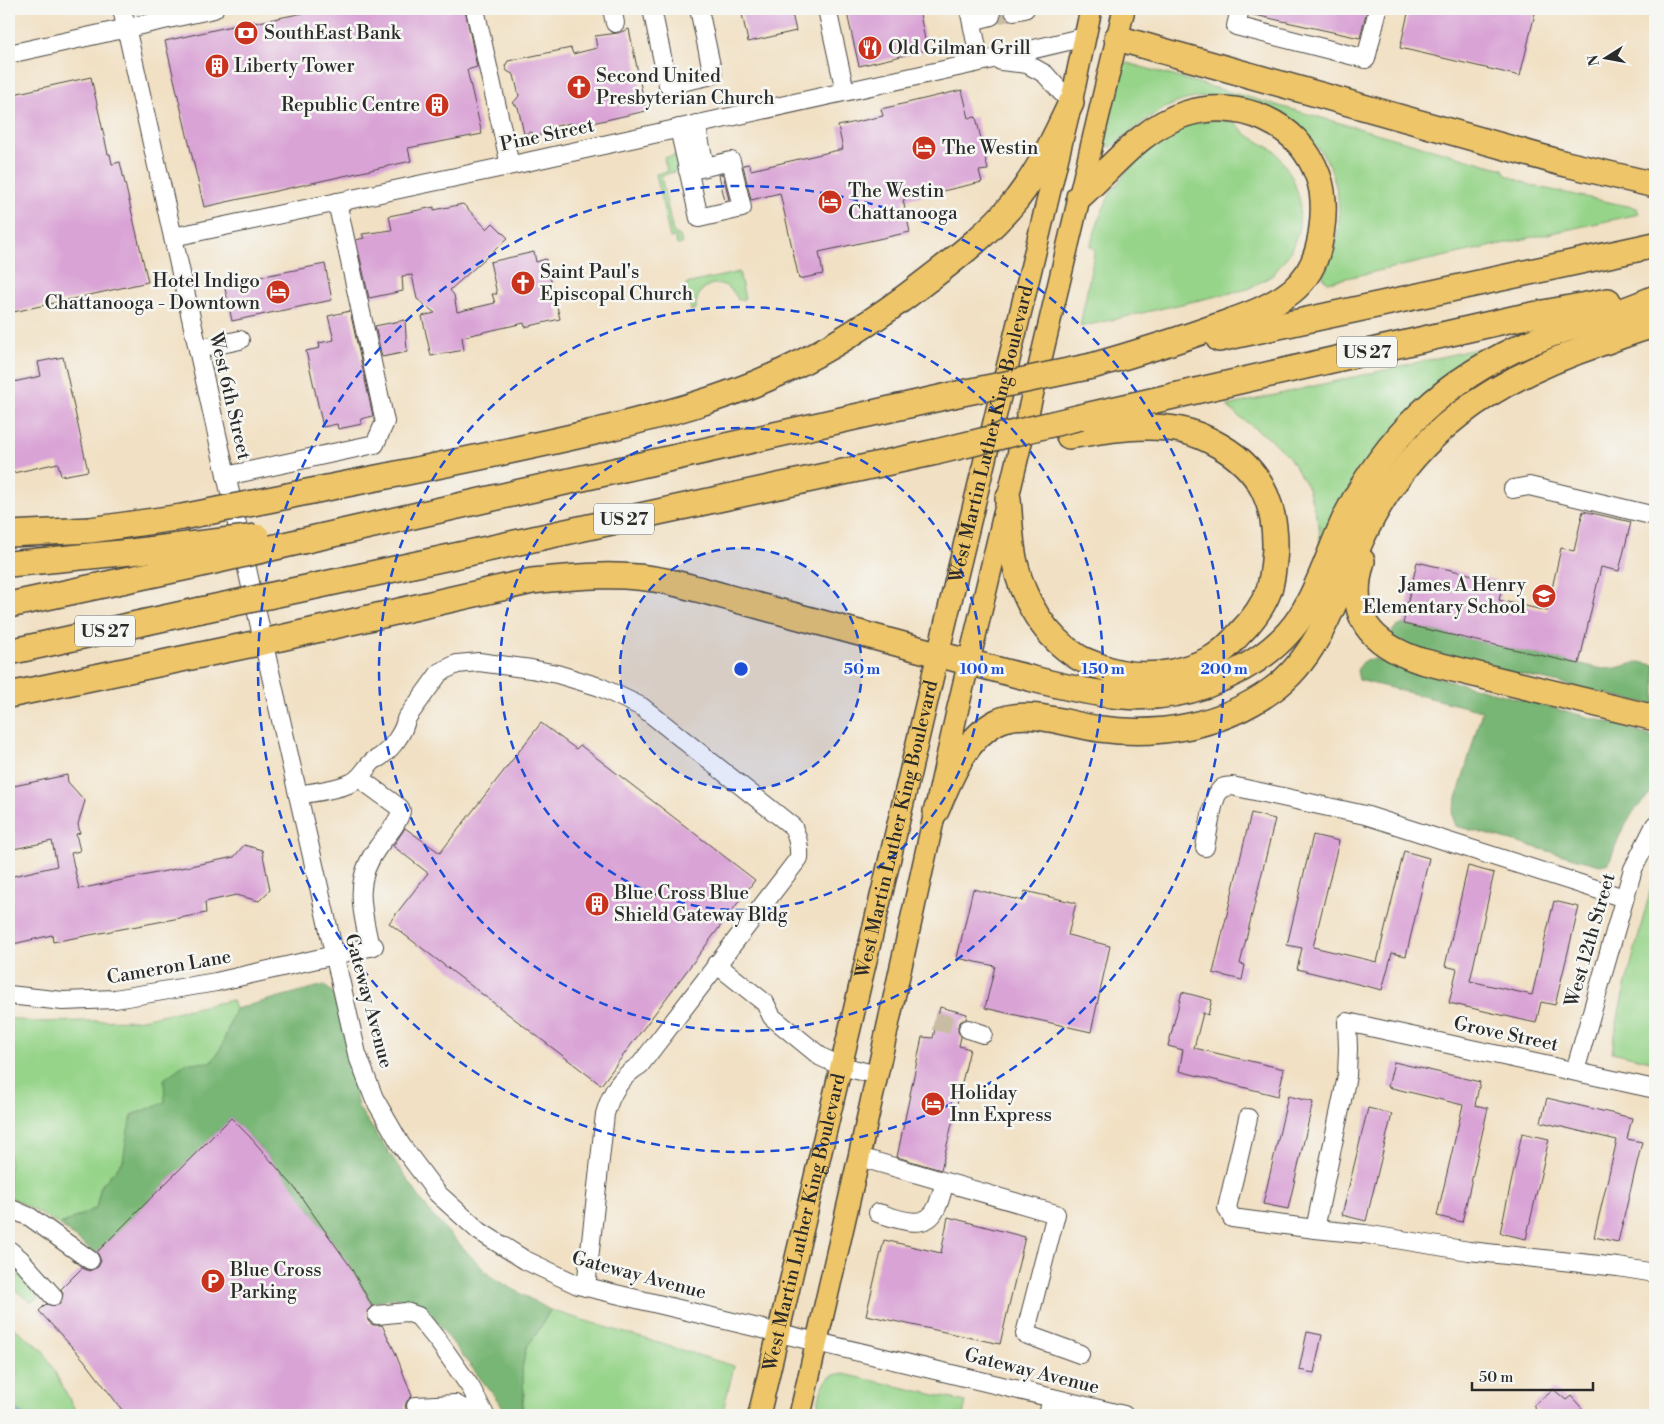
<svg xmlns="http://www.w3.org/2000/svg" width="1664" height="1424" font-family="'Libre Bodoni',serif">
<rect width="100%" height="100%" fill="#f6f6f2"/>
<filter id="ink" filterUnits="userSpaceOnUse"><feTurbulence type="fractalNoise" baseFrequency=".02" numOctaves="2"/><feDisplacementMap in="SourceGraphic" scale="10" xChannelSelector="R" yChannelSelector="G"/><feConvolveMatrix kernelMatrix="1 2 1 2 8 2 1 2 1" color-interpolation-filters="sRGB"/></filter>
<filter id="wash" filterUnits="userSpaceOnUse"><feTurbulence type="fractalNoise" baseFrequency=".0096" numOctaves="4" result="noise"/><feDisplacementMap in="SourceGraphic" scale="20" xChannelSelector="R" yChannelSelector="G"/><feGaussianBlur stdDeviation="1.12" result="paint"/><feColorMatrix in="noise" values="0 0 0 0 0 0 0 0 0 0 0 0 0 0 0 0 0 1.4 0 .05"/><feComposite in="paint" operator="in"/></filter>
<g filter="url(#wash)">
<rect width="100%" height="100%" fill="#f1e0c3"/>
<!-- green -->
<g fill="#96d489" stroke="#60805a">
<path d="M1127,63L1503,169L1506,175L1533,186L1637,208L1639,214L1328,282L1324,279L1323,275C1330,258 1338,240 1339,221C1340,195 1333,160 1313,143C1302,134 1277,124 1263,117C1238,103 1225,92 1195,98C1160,104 1139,126 1111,147L1102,146L1123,65Z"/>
<path d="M1216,120L1235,122L1246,134L1275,151L1292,176L1300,201L1299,231L1289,254L1273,275L1248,289L1080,327L1095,249L1090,246L1100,216L1111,192L1147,145L1193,123Z"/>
<path d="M675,155L679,168L677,171L661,176L673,232L680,236L682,244L677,245L675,237L670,238L656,174L667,171L664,158Z"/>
<path d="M739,272L745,299L738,300C727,274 695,281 696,309L691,311L686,284Z"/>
<path d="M1480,348L1482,355L1441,381L1321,558L1319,525L1308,488L1289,457L1270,439L1238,416L1227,406Z"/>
<path d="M1655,872V1062L1612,1052L1620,1007Z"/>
<path d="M232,1000L235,1009L222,1046L212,1062L165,1102L132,1115L123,1161L101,1186L96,1208L60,1225L9,1196V1018L32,1022L137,1020Z"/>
<path d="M9,1261L25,1278L39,1298L30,1302L9,1285Z"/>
<path d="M550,1310L734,1366L722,1415H515L522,1412L524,1393L522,1369L526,1348L537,1333Z"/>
<path d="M9,1324L43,1350L78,1415H9Z"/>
<path d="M838,1374H844L966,1402L963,1415H816C819,1401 820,1377 838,1374Z"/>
</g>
<!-- forest -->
<g fill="#78b675" stroke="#527050">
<path d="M1403,624L1603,669L1616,668L1639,662L1655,665V705L1394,645L1391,633L1395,628Z"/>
<path d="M1374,659L1469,686L1619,725L1655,738V785L1649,795L1634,811L1620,834L1609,863L1600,865L1456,826L1452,815L1482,711L1359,680L1357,670L1364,661Z"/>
<path d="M324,985L336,996L358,1107L431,1214L490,1276L550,1310L537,1333L526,1348L522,1369L524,1393L522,1412L515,1415H509L427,1310L395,1298L371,1303C332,1236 287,1173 231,1118L95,1254L60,1225L96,1208L101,1186L123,1161L128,1130L133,1115L165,1102L164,1079L186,1063L212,1062L222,1046L235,1009Z"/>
</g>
<!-- water -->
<path fill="#77afe6" stroke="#516d88" d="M9,1402L14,1406L22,1415H9Z"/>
<g id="blocks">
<!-- building -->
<g fill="#d9a3d5">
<path d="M323,9H465L477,67L467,70L482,134L408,148L411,161L204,207L165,41L254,21V23Z"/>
<path d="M741,9H791L796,31L748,42Z"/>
<path d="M846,9H919L927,50L859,66Z"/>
<path d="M1251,9H1367L1360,38L1250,14Z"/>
<path d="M1409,9H1536L1520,76L1400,48Z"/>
<path d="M629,29L646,111L588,124L574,125L570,123L543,129L539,137L531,132L524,134L518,107L513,103L519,96L514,75L507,71L505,66L508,61L571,48L573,54L597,48L595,36L618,33Z"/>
<path d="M91,77L108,154H110L112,164L120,162L148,282L9,313V95Z"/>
<path d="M962,90L969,118L976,117L988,170L979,171L982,182L903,200L910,232L819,252L823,274L799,279L780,193L751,200L743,165L749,164L751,170L843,149L838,126L883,116L881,109Z"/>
<path d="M723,174L729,200L725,201L719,175Z"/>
<path d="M463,204L487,229L493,223L508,238L450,290L454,295L457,312L495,303L492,294H497L490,262L534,252L536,262L546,259L560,319L525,327L524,323L462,337L464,350L431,356L422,316L435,313L417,299L412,275L402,276L403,291L369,298L356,240L364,238L362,234L392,230L389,216L434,207V210Z"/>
<path d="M325,264L332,300L232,321L224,284Z"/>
<path d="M350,311L373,416L361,419L362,424L338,429L337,424L323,427L306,351L320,348L319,343L334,340L328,316Z"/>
<path d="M405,320L407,352L382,357L375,326Z"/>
<path d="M63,357L88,471L61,476L58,463L9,474V383L41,376L38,362Z"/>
<path d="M1583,511L1631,522L1619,571L1601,567L1579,664L1403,624L1417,562L1503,582L1499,600L1547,611L1561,548L1574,551Z"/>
<path d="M541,723L576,749L580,745L755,880L601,1085L389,923L428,873L393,846L405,828L440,853Z"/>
<path d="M67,775L68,782L85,801L78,824L80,833L76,834L80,851L71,853L79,889L234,857L244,845L262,850L270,890L259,901L236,895L205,902L206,913L53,942L52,935L9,945V877L57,866L52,841L9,850V787Z"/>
<path d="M1251,813L1275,819L1240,964L1245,965L1242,980L1213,973Z"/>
<path d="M1313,835L1339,841L1313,947L1377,962L1404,851L1429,858L1406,956L1392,953L1382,990L1297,969L1302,948L1287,945Z"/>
<path d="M1468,866L1494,873L1470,981L1532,995L1554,901L1579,907L1555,1005L1541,1002L1536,1023L1449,1003L1457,969L1445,966Z"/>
<path d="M973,889L1023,901L1025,891L1076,903L1068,935L1110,946L1091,1032L985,1008L995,966L957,958Z"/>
<path d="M1182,992L1212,1000L1208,1015L1203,1013L1194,1048L1284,1069L1278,1096L1179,1071L1183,1050L1168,1046Z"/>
<path d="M940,1007L967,1014L966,1019L961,1021L958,1026V1032L961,1037L959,1046L970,1049L941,1170L897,1157L922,1037L933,1038Z"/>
<path d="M1394,1062L1480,1082L1475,1105L1488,1108L1462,1222L1437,1216L1463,1105L1388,1087Z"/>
<path d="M1288,1096L1313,1102L1288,1209L1263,1204Z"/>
<path d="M1547,1098L1632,1118L1627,1139L1642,1142L1618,1242L1594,1237L1617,1140L1541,1122Z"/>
<path d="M1368,1108L1392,1114L1366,1221L1342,1215Z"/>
<path d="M231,1118L250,1137L294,1187L350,1266L372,1306L367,1311L368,1321L373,1325H382L395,1352L412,1396L407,1401L405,1406L407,1411L411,1415H126L84,1360L39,1311L46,1304L55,1306L60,1304L63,1294L61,1289L82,1268L89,1271L98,1267L101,1261L97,1252Z"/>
<path d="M1522,1133L1549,1139L1526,1239L1500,1233Z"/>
<path d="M948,1217L1025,1237L1000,1344L866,1315L884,1240L941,1253Z"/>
<path d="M1307,1332L1322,1335L1314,1373L1299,1370Z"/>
<path d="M1553,1389L1566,1400L1571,1396L1588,1415H1541L1533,1406Z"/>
</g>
</g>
</g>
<g filter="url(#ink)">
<use href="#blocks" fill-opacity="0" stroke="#494642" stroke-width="1"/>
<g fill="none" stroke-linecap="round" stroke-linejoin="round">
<!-- minor-tunnel -->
<g stroke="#c9bca5" stroke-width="18" stroke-dasharray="18 9" stroke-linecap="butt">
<path d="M991,16L1014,11"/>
<path d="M934,1021L968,1029"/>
</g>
<defs>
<g id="minor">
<path d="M122,9L271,676L357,1054L374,1098L401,1145L437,1193L479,1231L525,1260L578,1285L1124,1415"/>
<path d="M475,9L510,165"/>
<path d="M612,9L615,23"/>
<path d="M652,9L668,85L713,75L699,9"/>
<path d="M827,9L845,91"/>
<path d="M969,9L980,62"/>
<path d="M1240,9L1236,26L1366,59L1378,9"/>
<path d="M1014,11L1025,9"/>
<path d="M972,21L991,16"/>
<path d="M9,54L214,9"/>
<path d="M1001,61L1027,64L1045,74L1071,103"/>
<path d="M696,124L705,166"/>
<path d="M679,128L699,218L742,208L731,161L688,171"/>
<path d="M173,237L522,163L980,62L1085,37"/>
<path d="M198,349L240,340"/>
<path d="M226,476L375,444L385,422L337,202"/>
<path d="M1513,489L1529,486L1655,516"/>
<path d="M359,778L400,808L401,811C398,824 386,836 378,847C353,880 362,910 370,947"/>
<path d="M298,795C315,792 335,790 351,783C362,778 365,768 373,761C375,759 378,759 380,757C391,749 404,733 406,719L440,672L457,664L479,662L531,669L557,674L600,687L642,707L793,827C798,838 800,846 799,858L640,1065C620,1077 611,1093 605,1114L586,1287"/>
<path d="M1205,847C1208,834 1212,797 1221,789C1224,786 1228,787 1232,786L1365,815L1624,898"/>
<path d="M716,964L765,1003L772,1017L821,1057L841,1066L877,1075"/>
<path d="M9,995L63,1001L115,999L216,982L374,946"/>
<path d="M968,1029L983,1034"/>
<path d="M1575,1071L1633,869L1655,825"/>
<path d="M1655,1089L1347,1022L1348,1049L1347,1076L1315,1229L1365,1234L1469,1251L1618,1267L1655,1273"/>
<path d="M1248,1118L1227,1208L1232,1218L1315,1229"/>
<path d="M859,1157L1056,1214L1025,1334L1080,1354"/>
<path d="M9,1208L30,1217L90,1260"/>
<path d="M878,1213C896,1218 925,1232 936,1209C940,1201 942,1191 945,1182"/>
<path d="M9,1250L20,1259L53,1296"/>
<path d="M377,1315L406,1312L418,1316L439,1342L471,1388L485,1415"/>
<path d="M416,1406L455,1404L475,1415"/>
<path d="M1048,1415L1052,1398"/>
</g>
<g id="major">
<path id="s1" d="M759,1415L938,654L1071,103L1091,9"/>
<path d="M800,1415L859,1157L957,712L1124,9"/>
</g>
<g id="highway">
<path d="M1117,38L1562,163L1655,185"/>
<path d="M1079,197C1113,167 1141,128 1185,114C1238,97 1299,122 1318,176C1325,194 1324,216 1321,235C1318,256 1309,277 1292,291C1271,308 1243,317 1218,326C1176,341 1134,354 1092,366"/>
<path d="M1219,339L1655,245"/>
<path d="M1081,417L1517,318L1608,301"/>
<path d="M288,496C390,475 492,456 594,432C657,416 722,400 782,372C833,348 880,317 925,282C958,257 991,231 1017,199C1040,169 1055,137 1071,103"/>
<path d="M1008,499C1010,520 1010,542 1015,563C1023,600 1045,637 1078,657C1084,661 1092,663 1099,666C1123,676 1147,677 1173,672C1185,669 1197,666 1208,660C1221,654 1231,643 1240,633C1252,621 1263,606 1269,590C1273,577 1274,562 1275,549C1276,503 1260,469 1220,446C1208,439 1195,433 1181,430C1144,423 1106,430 1069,436"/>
<path d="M9,534L90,530L182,517"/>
<path d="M302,541L953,395"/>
<path d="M1362,561C1346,616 1370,644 1421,661L1655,718"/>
<path d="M9,564L131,552L188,545"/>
<path d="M311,587L936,452"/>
<path d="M9,605L192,566"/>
<path d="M9,652L201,610"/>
<path d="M9,695L263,642L532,581C579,576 624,572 670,582C700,589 729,598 759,606C818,622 878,638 937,654C969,662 1001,671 1033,679C1092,694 1148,707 1207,685C1243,671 1280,649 1301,616C1321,584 1331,547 1347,514C1365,478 1392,441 1421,413C1457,379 1503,352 1549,335C1570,327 1591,322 1612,314C1627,310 1641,304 1655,298"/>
<path d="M936,811C950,779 964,739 997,722C1025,707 1069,725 1100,729C1160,737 1222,726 1272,690C1320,656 1338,591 1361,540C1411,432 1492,380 1601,343C1619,337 1637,329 1655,325"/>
</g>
</defs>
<!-- minor casing -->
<use href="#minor" stroke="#494642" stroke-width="20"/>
<!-- major casing -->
<use href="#major" stroke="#494642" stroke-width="24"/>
<!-- highway casing -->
<use href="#highway" stroke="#494642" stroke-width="28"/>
<!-- minor -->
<use href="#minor" stroke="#fff" stroke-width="18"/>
<!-- major -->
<use href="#major" stroke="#eec569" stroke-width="21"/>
<!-- highway -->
<use href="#highway" stroke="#eec569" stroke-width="25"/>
<defs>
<g id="highway-bridge">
<path d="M953,395L1092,366"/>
<path d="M936,452L1081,417"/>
<path d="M182,517L288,496"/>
<path d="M188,545L257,537"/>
<path d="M192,566L302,541"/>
<path d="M201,610L311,587"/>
</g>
</defs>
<!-- highway-bridge casing -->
<use href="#highway-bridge" stroke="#494642" stroke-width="28" stroke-linecap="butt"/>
<!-- highway-bridge -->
<use href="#highway-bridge" stroke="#eec569" stroke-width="25"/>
</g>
</g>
<!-- distance rings -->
<circle cx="741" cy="669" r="121" fill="#1d4ed8" fill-opacity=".12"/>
<g fill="none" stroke="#1d4ed8" stroke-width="2.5" stroke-dasharray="9 6">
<circle cx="741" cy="669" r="121"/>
<circle cx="741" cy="669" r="241"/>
<circle cx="741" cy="669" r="362"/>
<circle cx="741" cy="669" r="483"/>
</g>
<!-- icons -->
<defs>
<symbol id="bank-disc" viewBox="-11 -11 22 22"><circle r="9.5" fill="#c8321e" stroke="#f6f6f2"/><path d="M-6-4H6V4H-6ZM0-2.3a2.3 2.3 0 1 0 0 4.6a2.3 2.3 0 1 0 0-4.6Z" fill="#fff"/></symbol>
<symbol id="restaurant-disc" viewBox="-11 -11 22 22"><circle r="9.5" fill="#c8321e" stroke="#f6f6f2"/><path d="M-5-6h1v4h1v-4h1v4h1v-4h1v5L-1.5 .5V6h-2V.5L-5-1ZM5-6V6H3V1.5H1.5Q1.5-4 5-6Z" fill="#fff"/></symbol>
<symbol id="building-disc" viewBox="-11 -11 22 22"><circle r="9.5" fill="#c8321e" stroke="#f6f6f2"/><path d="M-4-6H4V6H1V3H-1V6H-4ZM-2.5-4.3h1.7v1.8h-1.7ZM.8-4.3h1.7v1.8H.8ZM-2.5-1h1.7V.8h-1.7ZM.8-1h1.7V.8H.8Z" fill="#fff"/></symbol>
<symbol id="church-disc" viewBox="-11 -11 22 22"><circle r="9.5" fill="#c8321e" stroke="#f6f6f2"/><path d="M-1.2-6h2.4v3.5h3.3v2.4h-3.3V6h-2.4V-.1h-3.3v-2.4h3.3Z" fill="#fff"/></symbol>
<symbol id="hotel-disc" viewBox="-11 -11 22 22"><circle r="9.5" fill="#c8321e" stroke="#f6f6f2"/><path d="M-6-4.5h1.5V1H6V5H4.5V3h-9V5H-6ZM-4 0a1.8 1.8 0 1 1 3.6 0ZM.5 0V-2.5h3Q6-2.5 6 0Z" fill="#fff"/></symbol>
<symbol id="school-disc" viewBox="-11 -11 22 22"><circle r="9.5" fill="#c8321e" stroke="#f6f6f2"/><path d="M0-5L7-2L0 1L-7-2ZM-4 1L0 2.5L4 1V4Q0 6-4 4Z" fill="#fff"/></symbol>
<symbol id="parking-disc" viewBox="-11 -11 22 22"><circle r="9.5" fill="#c8321e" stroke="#f6f6f2"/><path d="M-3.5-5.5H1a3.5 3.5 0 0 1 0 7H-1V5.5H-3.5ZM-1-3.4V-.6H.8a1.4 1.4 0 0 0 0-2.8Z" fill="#fff"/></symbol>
</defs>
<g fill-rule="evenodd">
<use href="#bank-disc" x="232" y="19" width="28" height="28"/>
<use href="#restaurant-disc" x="856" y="34" width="28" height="28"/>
<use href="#building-disc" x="203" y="52" width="28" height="28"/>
<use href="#church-disc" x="565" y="73" width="28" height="28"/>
<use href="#building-disc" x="423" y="91" width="28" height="28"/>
<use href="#hotel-disc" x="910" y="134" width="28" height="28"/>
<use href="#hotel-disc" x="816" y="188" width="28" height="28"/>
<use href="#church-disc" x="509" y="269" width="28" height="28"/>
<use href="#hotel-disc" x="264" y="278" width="28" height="28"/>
<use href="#school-disc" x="1530" y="582" width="28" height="28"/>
<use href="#building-disc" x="583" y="890" width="28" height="28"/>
<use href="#hotel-disc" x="919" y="1090" width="28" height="28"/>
<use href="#parking-disc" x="199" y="1267" width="28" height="28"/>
</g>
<g text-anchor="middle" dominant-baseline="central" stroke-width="5" stroke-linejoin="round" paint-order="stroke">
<!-- shield labels -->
<g fill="#f6f6f2" stroke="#686867" stroke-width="1">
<rect x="1337" y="336.5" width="60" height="31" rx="4"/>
<rect x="594" y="503.5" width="60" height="31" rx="4"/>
<rect x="75" y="615.5" width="60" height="31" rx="4"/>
</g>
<g font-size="18" font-weight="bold" fill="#2b2b2b">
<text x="1367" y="352">US 27</text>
<text x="624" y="519">US 27</text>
<text x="105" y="631">US 27</text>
</g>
<!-- poi labels -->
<g font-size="19" fill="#2b2b2b" stroke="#f6f6f2" text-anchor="start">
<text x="264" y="33">SouthEast Bank</text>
<text x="888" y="48">Old Gilman Grill</text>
<text x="234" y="66">Liberty Tower</text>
<text x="596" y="76">Second United<tspan x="596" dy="22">Presbyterian Church</tspan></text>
<text x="420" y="105" text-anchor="end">Republic Centre</text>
<text x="942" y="148">The Westin</text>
<text x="848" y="191">The Westin<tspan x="848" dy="22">Chattanooga</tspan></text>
<text x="540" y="272">Saint Paul's<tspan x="540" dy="22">Episcopal Church</tspan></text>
<text x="260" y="281" text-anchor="end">Hotel Indigo<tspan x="260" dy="22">Chattanooga - Downtown</tspan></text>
<text x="1526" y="585" text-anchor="end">James A Henry<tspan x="1526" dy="22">Elementary School</tspan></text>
<text x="614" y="893">Blue Cross Blue<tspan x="614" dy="22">Shield Gateway Bldg</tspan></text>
<text x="950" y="1093">Holiday<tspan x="950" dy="22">Inn Express</tspan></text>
<text x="230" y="1270">Blue Cross<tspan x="230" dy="22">Parking</tspan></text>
</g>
<!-- street labels -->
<g font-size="19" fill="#2b2b2b" stroke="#f6f6f2">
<text transform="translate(547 135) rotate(-12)">Pine Street</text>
<text transform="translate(230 396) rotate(77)">West 6th Street</text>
<text stroke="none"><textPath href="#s1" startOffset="1008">West Martin Luther King Boulevard</textPath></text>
<text stroke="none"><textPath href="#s1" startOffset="602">West Martin Luther King Boulevard</textPath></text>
<text transform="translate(1590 940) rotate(-74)">West 12th Street</text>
<text transform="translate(169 967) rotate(-10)">Cameron Lane</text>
<text transform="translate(369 1001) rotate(75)">Gateway Avenue</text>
<text transform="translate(1506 1034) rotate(12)">Grove Street</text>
<text stroke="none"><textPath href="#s1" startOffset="198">West Martin Luther King Boulevard</textPath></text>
<text transform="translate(639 1275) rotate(15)">Gateway Avenue</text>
<text transform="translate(1032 1371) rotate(14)">Gateway Avenue</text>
</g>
</g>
<circle cx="741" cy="669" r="8" fill="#1d4ed8" stroke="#f6f6f2" stroke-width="2.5"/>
<g font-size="15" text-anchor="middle" font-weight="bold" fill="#1d4ed8" stroke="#f6f6f2" stroke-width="5" stroke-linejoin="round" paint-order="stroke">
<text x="862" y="674">50 m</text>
<text x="982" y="674">100 m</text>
<text x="1103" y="674">150 m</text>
<text x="1224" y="674">200 m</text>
</g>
<!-- margin -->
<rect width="1664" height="1424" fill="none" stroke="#f6f6f2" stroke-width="30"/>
<!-- north arrow -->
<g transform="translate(1606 58) rotate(259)" stroke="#f6f6f2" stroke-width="4" paint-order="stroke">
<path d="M0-4L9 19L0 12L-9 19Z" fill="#2b2b2b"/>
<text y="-8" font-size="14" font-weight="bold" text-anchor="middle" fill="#2b2b2b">N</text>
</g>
<!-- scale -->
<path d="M1472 1382v8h121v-8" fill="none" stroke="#2b2b2b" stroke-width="2.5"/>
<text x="1479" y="1382" font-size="15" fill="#2b2b2b" stroke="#f6f6f2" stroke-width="4" paint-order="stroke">50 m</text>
</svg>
